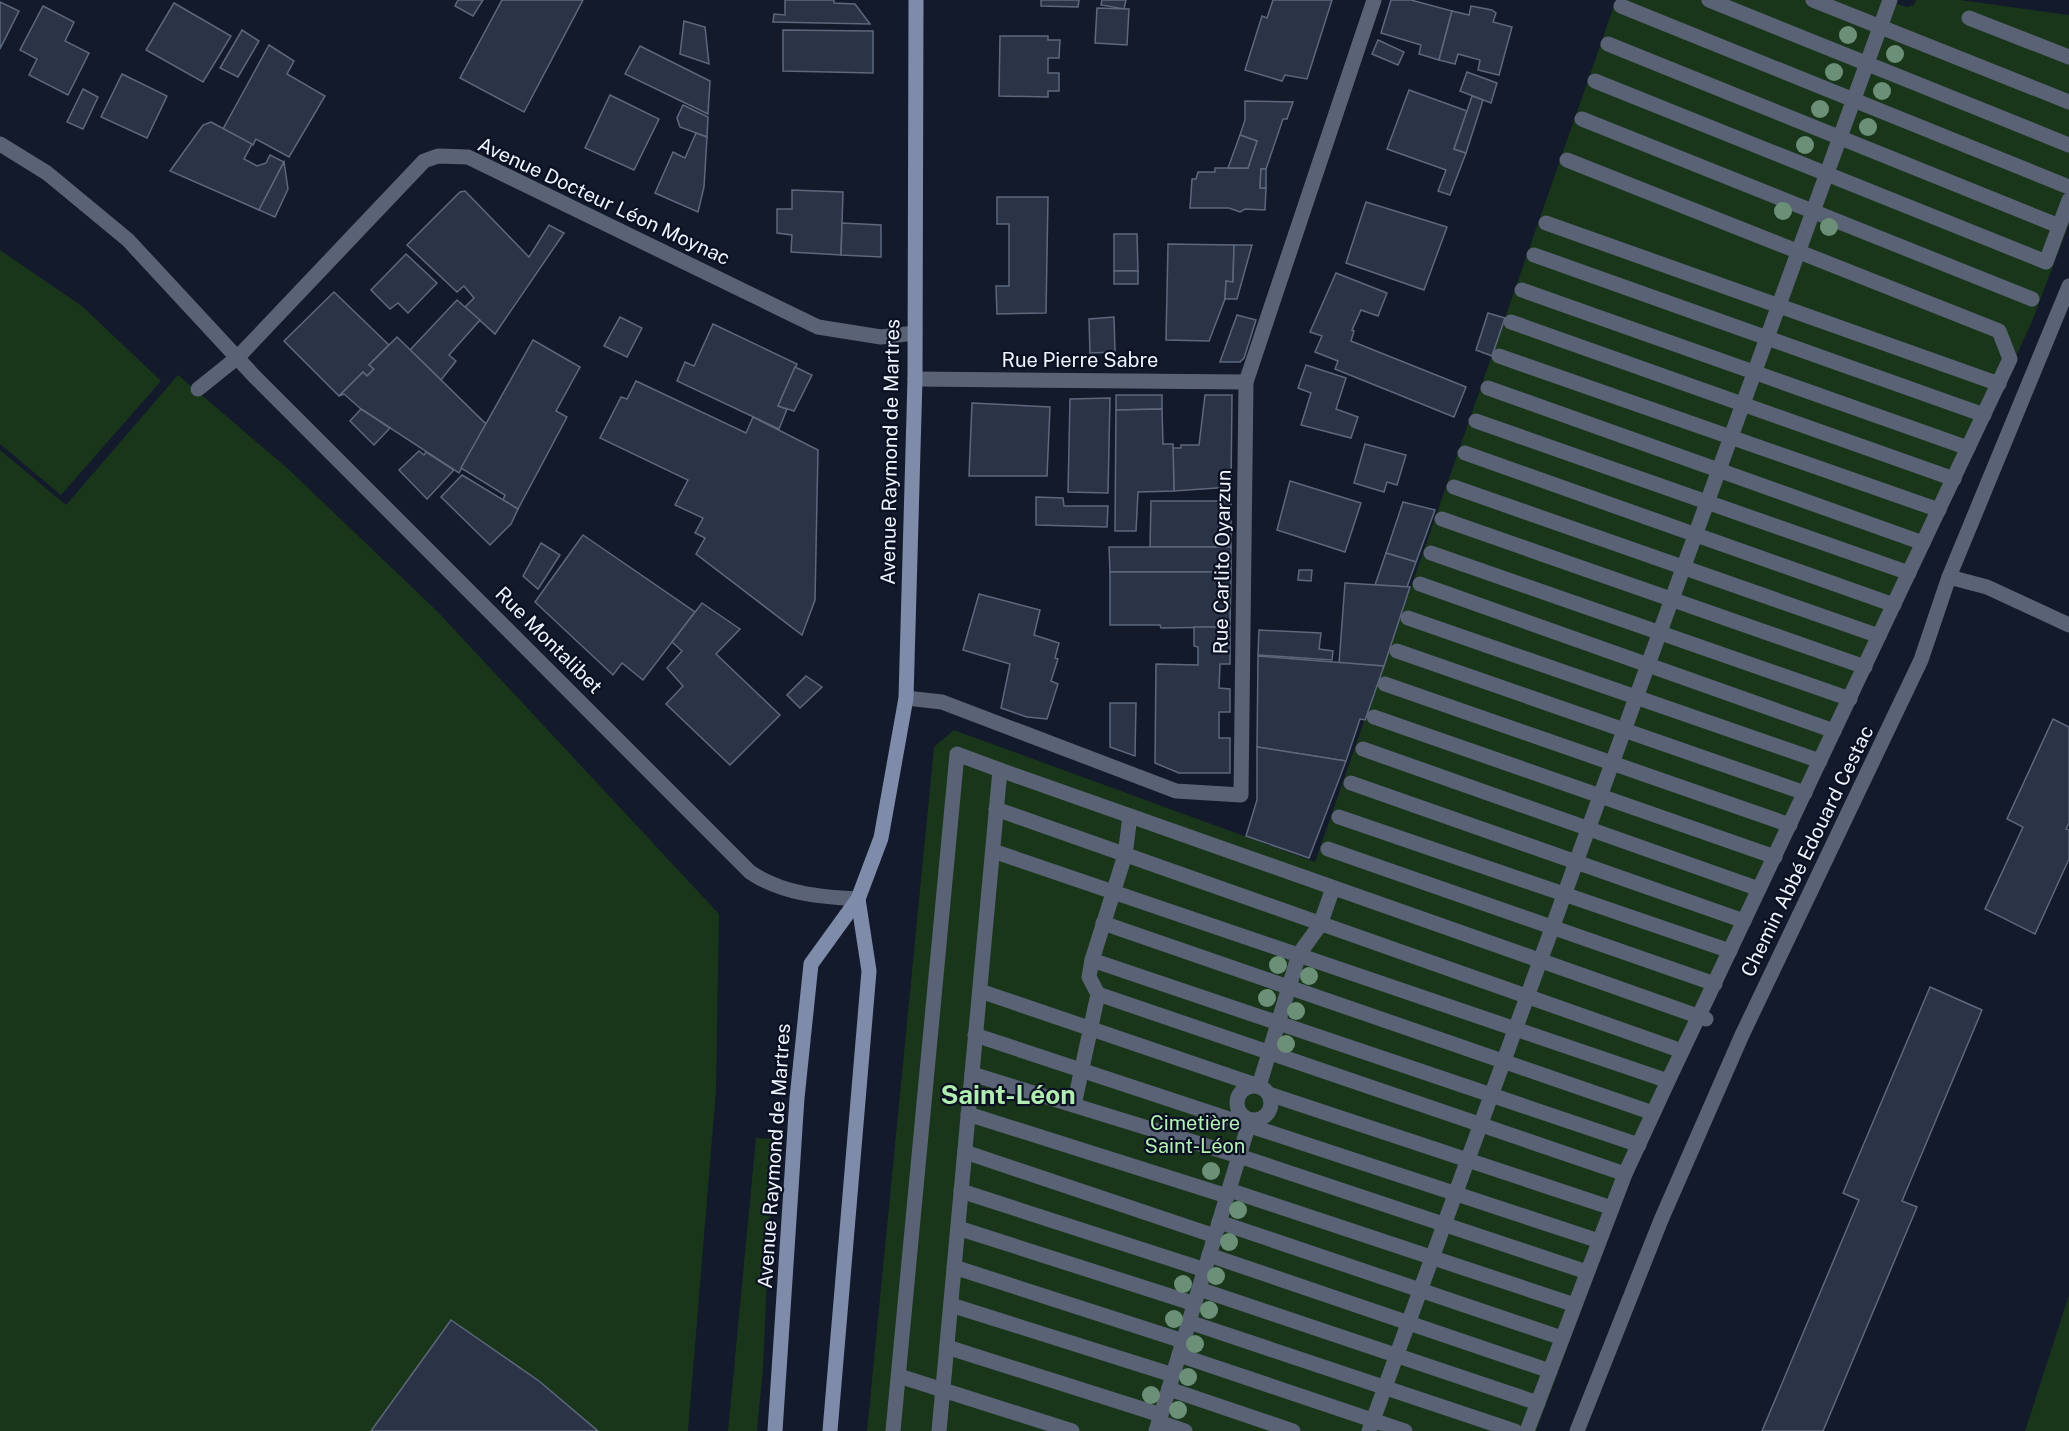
<svg xmlns="http://www.w3.org/2000/svg" width="2069" height="1431" font-family="'Public Sans',sans-serif">
<rect width="100%" height="100%" fill="#131a2c"/>
<!-- green -->
<g fill="#19361a">
<path d="M1616,0H1885L1907,7L1914,5L1916,0H1960L2069,15V224L2031,324L1633,1172L1536,1431H867L934,747L954,730L1315,862Z"/>
<path d="M0,250L83,307L161,381L61,495L0,444Z"/>
<path d="M178,375L287,468L437,611L719,914L716,1090L688,1431H0V450L66,505Z"/>
<path d="M756,1138L773,1139L763,1368L757,1431H728Z"/>
<path d="M2069,1295V1431H2025Z"/>
</g>
<!-- building -->
<g fill="#2b3346" stroke="#5e687d" stroke-width="1.5">
<path d="M458,0H483L473,16L455,6Z"/>
<path d="M502,0H583L524,112L460,78Z"/>
<path d="M785,0H834V3L855,4L870,24L773,22L774,14L785,15Z"/>
<path d="M1041,0H1079L1078,7L1041,6Z"/>
<path d="M1102,0H1126L1124,9L1101,5Z"/>
<path d="M1273,0H1332L1307,79L1285,75L1282,81L1245,70L1262,16L1267,18Z"/>
<path d="M1391,0H1411L1452,11L1439,60L1419,54L1421,45L1381,33Z"/>
<path d="M0,2L19,11L0,49Z"/>
<path d="M174,3L231,36L203,82L146,50Z"/>
<path d="M43,6L74,22L65,41L89,53L68,95L29,75L37,59L20,50Z"/>
<path d="M1471,6L1492,10L1496,13L1493,22L1512,27L1499,75L1478,70L1480,60L1458,54L1455,64L1439,60L1452,11L1469,15Z"/>
<path d="M1097,8L1129,9L1127,45L1095,43Z"/>
<path d="M684,21L705,27L709,64L680,54Z"/>
<path d="M242,30L259,41L238,77L220,68Z"/>
<path d="M783,30L873,31V73L783,71Z"/>
<path d="M1000,36H1048V40H1060L1059,58H1048V73H1059V91H1048V97L999,96Z"/>
<path d="M1378,40L1404,52L1398,65L1372,54Z"/>
<path d="M269,45L294,61L287,74L325,96L289,157L256,139L253,145L223,129Z"/>
<path d="M640,46L710,81L708,114L625,74Z"/>
<path d="M1467,72L1497,83L1491,103L1460,91Z"/>
<path d="M122,74L167,96L147,138L101,117Z"/>
<path d="M83,89L98,97L83,129L67,122Z"/>
<path d="M1409,90L1467,111L1454,149L1466,153L1450,195L1438,191L1446,170L1387,149Z"/>
<path d="M610,95L659,119L634,170L585,148Z"/>
<path d="M1472,96L1483,100L1466,153L1454,149Z"/>
<path d="M1245,101L1293,102L1287,119H1283L1266,169H1261L1260,188H1266L1265,210L1245,209L1240,212L1229,208H1190L1192,179H1196L1198,172H1215V168H1248L1257,141L1240,135L1245,120Z"/>
<path d="M683,105L708,117L707,137L680,127L677,118Z"/>
<path d="M211,122L252,144L244,159L257,166L266,163L270,155L284,162L259,210L170,171L203,125Z"/>
<path d="M696,133L707,137L704,187L698,212L655,193L673,152L685,158Z"/>
<path d="M1240,135L1257,141L1248,168H1228Z"/>
<path d="M284,162L288,189L275,217L259,210Z"/>
<path d="M1261,169H1266V188H1260Z"/>
<path d="M792,190L843,192L841,255L791,252L792,235L777,233V209H792Z"/>
<path d="M465,191L529,257L549,225L564,233L495,334L465,307L474,298L464,286L457,292L407,245L460,192Z"/>
<path d="M997,197H1048L1046,313L997,314L996,286H1009V224H997Z"/>
<path d="M1366,202L1447,227L1424,290L1346,263Z"/>
<path d="M842,223L881,225V257L841,255Z"/>
<path d="M1114,234H1137L1138,271H1114Z"/>
<path d="M1168,244L1234,245L1233,282L1226,281L1225,299L1209,341L1166,340Z"/>
<path d="M1234,245H1252L1237,299H1225L1226,281L1233,282Z"/>
<path d="M406,254L437,283L408,313L398,303L390,309L371,290Z"/>
<rect x="1114" y="271" width="24" height="13"/>
<path d="M1336,273L1387,293L1378,316L1361,310L1352,330L1354,331L1351,341L1466,387L1454,417L1335,369L1338,361L1315,352L1322,336L1310,332Z"/>
<path d="M334,292L389,345L369,365L374,369L367,376L363,372L339,396L284,341Z"/>
<path d="M457,300L480,320L449,355L456,361L441,380L410,350Z"/>
<path d="M1488,313L1505,318L1492,356L1476,350Z"/>
<path d="M1237,315L1256,320L1244,358L1240,362H1220Z"/>
<path d="M620,317L642,328L627,357L604,346Z"/>
<path d="M1114,317L1115,352L1090,353L1089,319Z"/>
<path d="M713,324L797,364L778,406L787,409L779,429L677,381L685,362L694,366Z"/>
<path d="M397,337L486,424L459,473L361,409L344,394L339,396L363,372L367,376L374,369L369,365Z"/>
<path d="M533,340L580,367L556,411L567,417L518,509L503,500L505,495L461,468Z"/>
<path d="M1306,365L1346,378L1336,409L1358,417L1351,438L1301,425L1311,393L1298,388Z"/>
<path d="M795,367L812,375L794,411L778,406Z"/>
<path d="M636,381L746,433L753,417L818,450L815,600L802,635L696,554L705,538L695,533L703,518L675,505L688,480L600,438L621,397L627,399Z"/>
<path d="M1116,395H1162V409L1116,410Z"/>
<path d="M1205,395H1232L1231,487L1174,491L1173,448H1181V445H1199Z"/>
<path d="M1110,398L1108,493L1068,492L1070,399Z"/>
<path d="M972,403L1050,407L1047,476H969Z"/>
<path d="M361,409L390,428L374,445L350,421Z"/>
<path d="M1162,409L1163,444H1173L1174,491L1138,492L1136,531H1115L1116,410Z"/>
<path d="M1365,444L1406,455L1397,485L1387,482L1384,492L1354,483Z"/>
<path d="M419,451L424,455L426,452L454,470L427,499L399,470Z"/>
<path d="M462,475L518,509L511,524L490,545L441,497Z"/>
<path d="M1290,481L1361,503L1345,552L1277,530Z"/>
<path d="M1036,497L1063,498L1064,506H1108L1107,527L1036,525Z"/>
<path d="M1151,501H1231V547H1150Z"/>
<path d="M1403,502L1435,510L1416,562L1386,553Z"/>
<path d="M583,535L695,612L643,680L622,663L613,675L535,602Z"/>
<path d="M541,543L560,555L538,589L523,576Z"/>
<path d="M1109,547H1231V572H1110Z"/>
<path d="M1386,553L1416,562L1407,587L1375,585Z"/>
<path d="M1299,570H1312L1311,581L1298,580Z"/>
<path d="M1110,572H1231L1230,627L1161,628L1160,625H1110Z"/>
<path d="M1345,583L1410,587L1384,666L1339,664Z"/>
<path d="M979,594L1040,610L1034,635L1059,643L1055,658L1058,659L1051,681L1058,684L1047,719L1027,717L1001,708L1010,664L963,650Z"/>
<path d="M702,603L740,629L716,654L780,715L730,765L666,704L683,686L667,668L682,651L672,642Z"/>
<path d="M1194,627H1230V664H1220L1219,688L1230,689V712H1219V738H1230V773H1179L1155,763L1156,664L1198,665V647L1194,646Z"/>
<path d="M1259,630L1321,633L1319,649L1333,651L1332,660L1258,655Z"/>
<path d="M1258,656L1384,666L1365,720L1360,719L1346,761L1257,747Z"/>
<path d="M806,676L822,687L800,708L787,695Z"/>
<path d="M1110,703H1136L1135,756L1110,747Z"/>
<path d="M2053,719L2069,727V823L2066,829L2069,830V859L2035,934L1985,909L2023,827L2007,819Z"/>
<path d="M1257,747L1346,761L1309,858L1246,836L1257,800Z"/>
<path d="M1930,987L1982,1010L1902,1201L1917,1207L1823,1431H1762L1859,1200L1843,1193Z"/>
<path d="M451,1320L539,1381L598,1431H371Z"/>
</g>
<g fill="none" stroke-linecap="round" stroke-linejoin="round">
<!-- service -->
<g stroke="#5a6276" stroke-width="15">
<path d="M1709,0L2069,145"/>
<path d="M1813,0L2069,102"/>
<path d="M1621,6L2069,187"/>
<path d="M1969,18L2069,57"/>
<path d="M1608,44L2059,226"/>
<path d="M1595,81L2046,262L2069,200"/>
<path d="M1582,119L2032,299"/>
<path d="M1546,223L1999,384"/>
<path d="M1534,255L1984,415"/>
<path d="M1522,290L1968,448"/>
<path d="M1511,322L1954,479"/>
<path d="M1499,356L1939,510"/>
<path d="M1488,388L1923,543"/>
<path d="M198,389L238,357"/>
<path d="M1476,421L1909,573"/>
<path d="M1465,453L1894,605"/>
<path d="M1454,487L1879,636"/>
<path d="M1442,519L1865,667"/>
<path d="M1431,553L1850,699"/>
<path d="M1420,584L1834,731"/>
<path d="M1408,618L1820,761"/>
<path d="M1397,651L1805,793"/>
<path d="M1385,684L1790,825"/>
<path d="M1374,717L1775,857"/>
<path d="M1363,749L1759,889"/>
<path d="M1351,783L1744,921"/>
<path d="M996,809L1682,1051"/>
<path d="M1130,816L1125,855L1092,960L1639,1145"/>
<path d="M1339,817L1730,951"/>
<path d="M1328,849L1715,984"/>
<path d="M993,851L1668,1081L2010,359L1999,331L1567,160"/>
<path d="M1103,923L1653,1113"/>
<path d="M1092,960L1089,977L1098,994"/>
<path d="M980,991L1259,1086L1299,954L1320,925L1333,888"/>
<path d="M975,1035L1599,1241"/>
<path d="M972,1074L1239,1156L1587,1272"/>
<circle cx="1254" cy="1103" r="17"/>
<path d="M1269,1094L1612,1208"/>
<path d="M1074,1105L1098,994L1625,1174"/>
<path d="M968,1114L1227,1196"/>
<path d="M965,1152L1215,1236"/>
<path d="M1229,1190L1575,1305"/>
<path d="M961,1191L1205,1270"/>
<path d="M1219,1222L1562,1338"/>
<path d="M958,1228L1195,1304"/>
<path d="M1209,1255L1550,1371"/>
<path d="M954,1267L1183,1341"/>
<path d="M1199,1289L1538,1403"/>
<path d="M951,1305L1173,1375"/>
<path d="M1189,1322L1515,1431"/>
<path d="M947,1347L1161,1415"/>
<path d="M1179,1355L1405,1431"/>
<path d="M899,1376L1072,1431"/>
<path d="M1169,1389L1293,1431"/>
<path d="M1159,1422L1185,1431"/>
<path d="M893,1431L957,754L1000,770"/>
<path d="M939,1431L1000,770L1706,1019"/>
<path d="M1156,1431L1250,1120"/>
<path d="M1369,1431L1890,0"/>
<path d="M1527,1431L1625,1174L1668,1081"/>
</g>
<!-- minor -->
<g stroke="#5a6276" stroke-width="15">
<path d="M0,144L47,173L128,240L254,376L750,872C782,894 821,897 858,899"/>
<path d="M238,357L424,161L438,156L468,157L818,327L881,337L915,333"/>
<path d="M915,379L1246,382"/>
<path d="M1949,577L1987,587L2069,625"/>
<path d="M906,698L942,702L1176,791L1241,795L1246,382L1374,0"/>
<path d="M1577,1431L1661,1220L1742,1035L1921,660L1949,577L2069,286"/>
</g>
<!-- secondary -->
<g stroke="#7e8caa" stroke-width="15">
<path d="M775,1431L797,1098L811,964L858,899L881,838L906,698L915,379L916,0"/>
<path d="M830,1431L869,971L858,899"/>
</g>
</g>
<!-- trees -->
<g fill="#6b9077">
<circle cx="1848" cy="35" r="9"/>
<circle cx="1895" cy="54" r="9"/>
<circle cx="1834" cy="72" r="9"/>
<circle cx="1882" cy="91" r="9"/>
<circle cx="1820" cy="109" r="9"/>
<circle cx="1868" cy="127" r="9"/>
<circle cx="1805" cy="145" r="9"/>
<circle cx="1783" cy="211" r="9"/>
<circle cx="1829" cy="227" r="9"/>
<circle cx="1278" cy="965" r="9"/>
<circle cx="1309" cy="976" r="9"/>
<circle cx="1267" cy="998" r="9"/>
<circle cx="1296" cy="1011" r="9"/>
<circle cx="1286" cy="1044" r="9"/>
<circle cx="1211" cy="1171" r="9"/>
<circle cx="1238" cy="1210" r="9"/>
<circle cx="1229" cy="1242" r="9"/>
<circle cx="1216" cy="1276" r="9"/>
<circle cx="1183" cy="1284" r="9"/>
<circle cx="1209" cy="1310" r="9"/>
<circle cx="1174" cy="1319" r="9"/>
<circle cx="1195" cy="1344" r="9"/>
<circle cx="1188" cy="1377" r="9"/>
<circle cx="1151" cy="1395" r="9"/>
<circle cx="1178" cy="1410" r="9"/>
</g>
<g text-anchor="middle" dominant-baseline="central" stroke-width="4.5" stroke-linejoin="round" paint-order="stroke">
<!-- street labels -->
<g font-size="20" fill="#eff4fe" stroke="#0b1122">
<text transform="translate(604 201) rotate(25)">Avenue Docteur Léon Moynac</text>
<text x="1080" y="360">Rue Pierre Sabre</text>
<text transform="translate(890 452) rotate(-89)">Avenue Raymond de Martres</text>
<text transform="translate(1222 562) rotate(-89)">Rue Carlito Oyarzun</text>
<text transform="translate(549 640) rotate(45)">Rue Montalibet</text>
<text transform="translate(1807 851) rotate(-64)">Chemin Abbé Edouard Cestac</text>
<text transform="translate(774 1156) rotate(-86)">Avenue Raymond de Martres</text>
</g>
<!-- park labels -->
<g font-size="20" fill="#b3f0b4" stroke="#0b1122">
<text x="1195" y="1123">Cimetière<tspan x="1195" dy="23">Saint-Léon</tspan></text>
</g>
<!-- district labels -->
<g font-size="26" font-weight="bold" fill="#b1ecb1" stroke="#0b1122">
<text x="1008" y="1094">Saint-Léon</text>
</g>
</g>
</svg>
